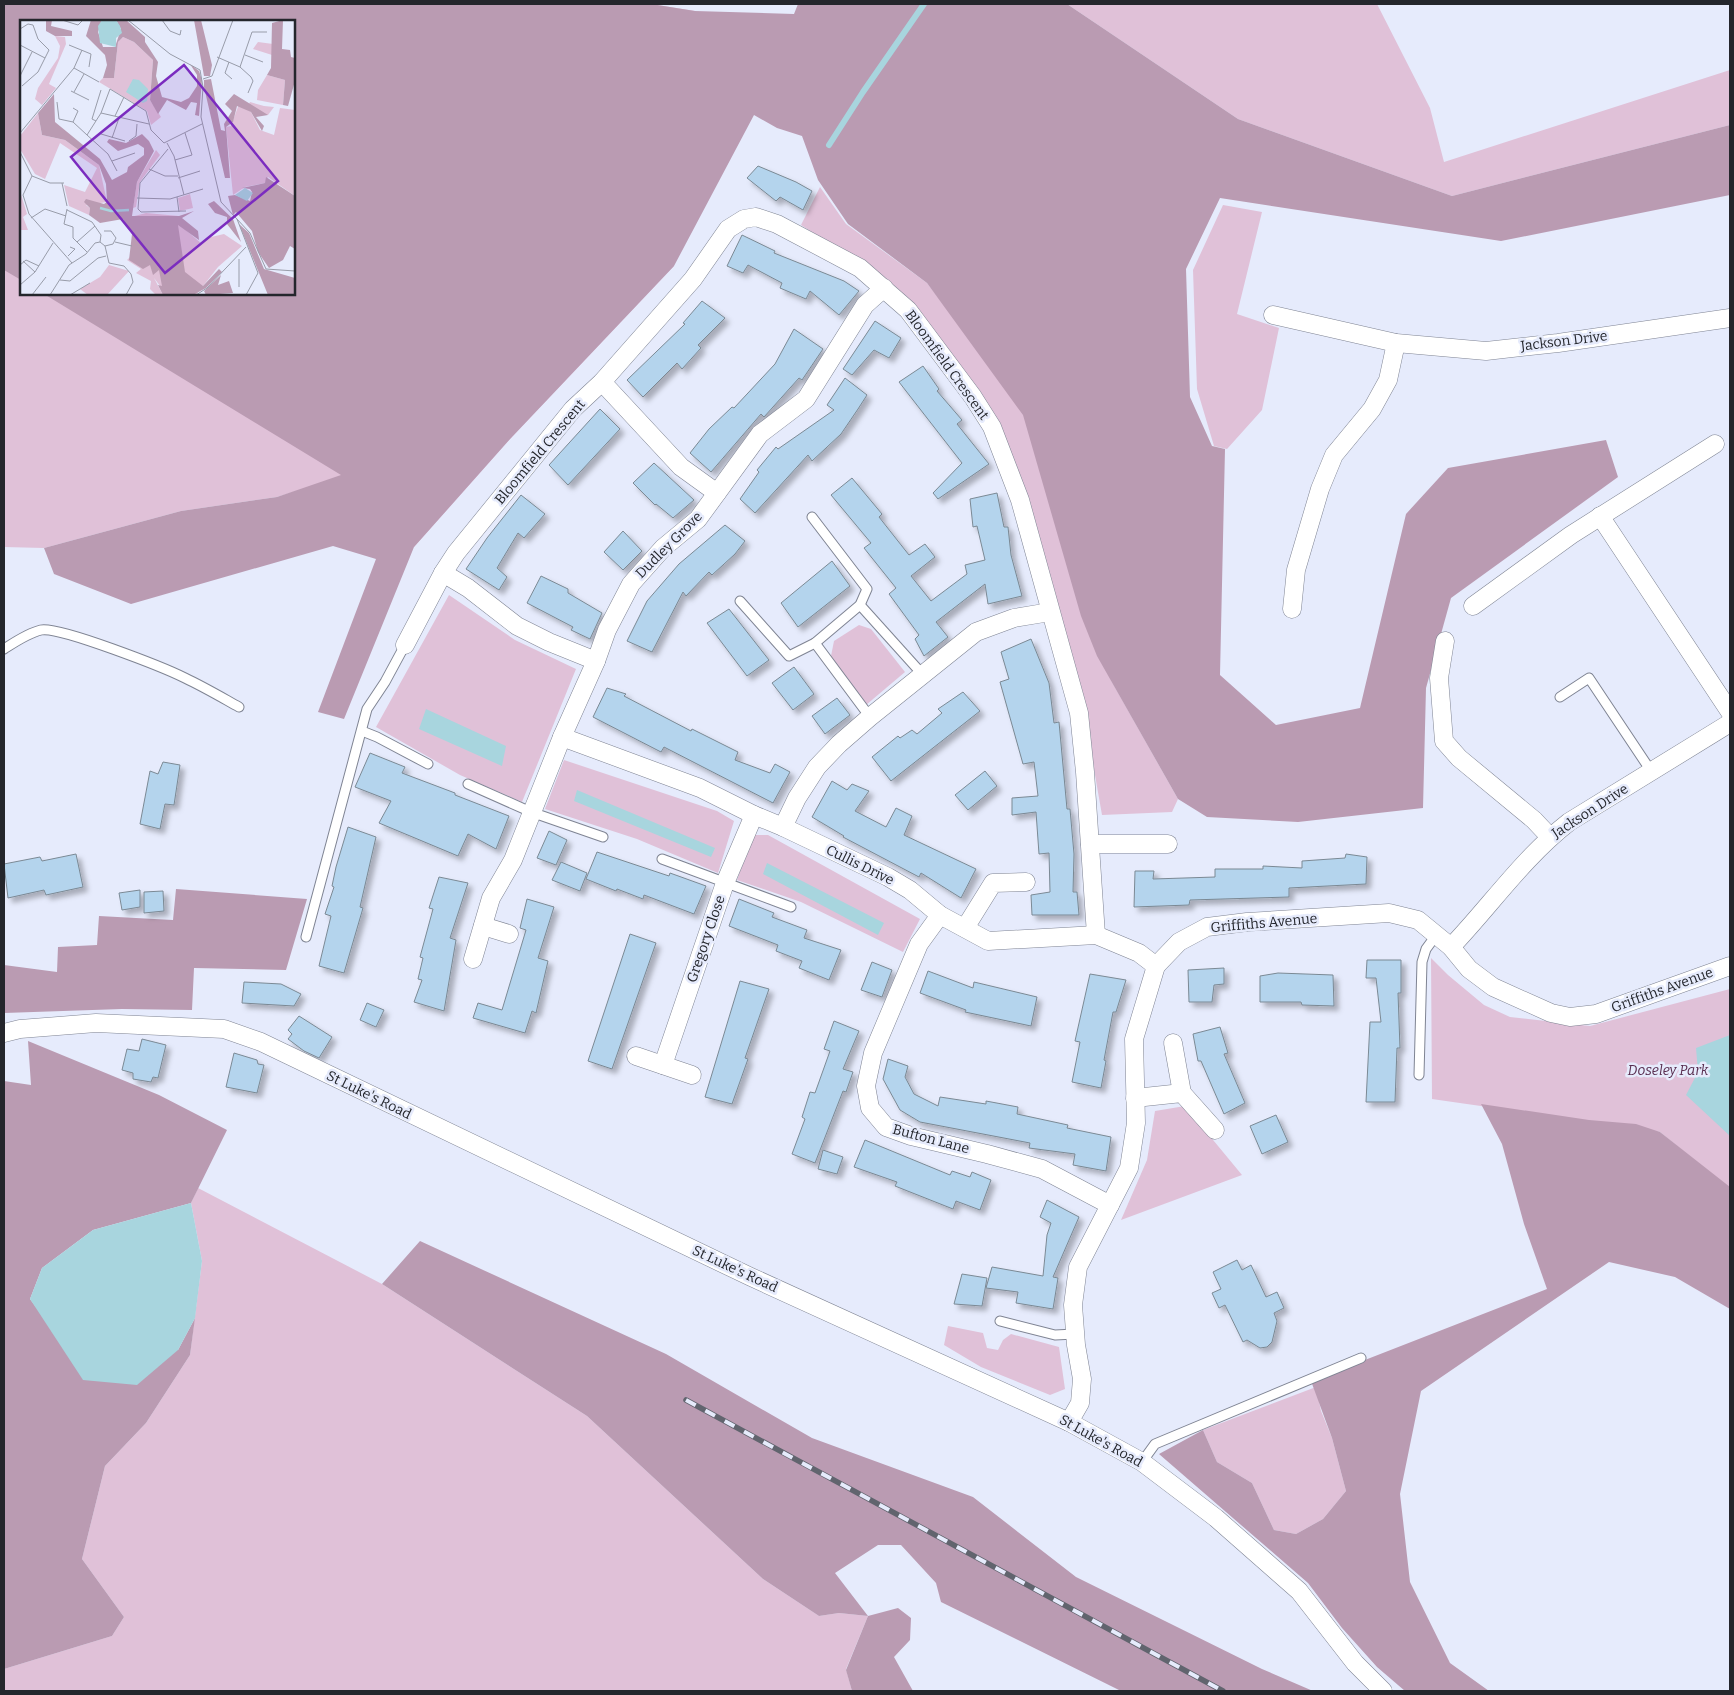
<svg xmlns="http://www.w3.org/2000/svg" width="1734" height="1695" font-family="Bitter,serif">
<defs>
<filter id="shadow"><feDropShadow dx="4.5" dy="4.5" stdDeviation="2.5" flood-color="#0004"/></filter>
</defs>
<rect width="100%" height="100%" fill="#e6ebfc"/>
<!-- green -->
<g fill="#e0c1d8" fill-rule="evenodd">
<path d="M4,4H651L695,11L674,266L511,438L414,547L316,485L277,497L181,511L44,548L4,547ZM21,21H294V294H21Z"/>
<path d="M1067,4H1377L1430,108L1444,162L1730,70V125L1452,196L1238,119Z"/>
<path d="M820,187L846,224L927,283L1026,412L1112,682L1178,799L1172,812L1102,815L1077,672L1023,484L880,277L801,225Z"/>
<path d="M1223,205L1262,212L1237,314L1279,328L1262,410L1227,449L1214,446L1197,389L1193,270Z"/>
<path d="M449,595L515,640L576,669L522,802L460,775L376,727Z"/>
<path d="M859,625L871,629L905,672L866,705L831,656L834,641Z"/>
<path d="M564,760L717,811L734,821L718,873L637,839L545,809Z"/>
<path d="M752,835H768L920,919L903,952L801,902L737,880Z"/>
<path d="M1431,958L1448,975L1484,1005L1510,1017L1590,1026L1730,989V1189L1660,1132L1432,1099Z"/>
<path d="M1185,1106L1242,1175L1121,1220L1147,1160L1155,1111Z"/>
<path d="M198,1188L382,1284L587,1416L763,1579L819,1616L839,1613L868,1616L846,1669L852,1691H4V1669L112,1636L124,1617L82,1559L105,1466L146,1423L190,1355L202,1261L191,1203Z"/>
<path d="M948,1326L983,1333L987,1348L998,1350L1003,1340L1011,1334L1059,1347L1065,1389L1050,1395L981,1367L944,1345Z"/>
<path d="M1316,1387L1321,1411L1332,1438L1346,1491L1323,1519L1296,1534L1274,1530L1252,1483L1217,1462L1203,1430Z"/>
</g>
<!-- forest -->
<g fill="#ba9bb2">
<path d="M4,4H651L695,11L794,14L798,4H1067L1238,119L1452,196L1730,125V195L1501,241L1220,198L1186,269L1190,397L1212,446L1225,449L1220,675L1276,725L1360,708L1406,514L1448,468L1606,440L1618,477L1451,598L1426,688L1423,808L1298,822L1207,817L1178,799L1097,656L1081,616L1023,415L927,283L848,224L818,180L802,136L777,128L754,115L674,266L511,438L414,547L344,719L318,712L376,559L333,546L131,604L54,574L44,548L181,511L277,497L341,475L44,294H294V21H21V280L4,270Z"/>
<path d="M176,889L307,899L286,970L194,968L192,1010L122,1009L4,1013V965L57,972L58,947L97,945L99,916L173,920Z"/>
<path d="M28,1041L159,1095L227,1130L191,1203L93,1230L42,1268L30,1299L47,1322L178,1350L195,1318L190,1355L146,1423L105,1466L82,1559L124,1617L112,1636L4,1669V1081L31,1085Z"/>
<path d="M1481,1104L1589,1120L1636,1124L1660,1132L1730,1187V1309L1675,1277L1609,1262L1421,1391L1400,1494L1410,1582L1450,1663L1489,1691H1405L1377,1667L1342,1628L1308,1583L1159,1454L1203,1430L1217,1462L1252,1483L1274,1530L1296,1534L1323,1519L1346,1491L1332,1438L1311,1381L1547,1289L1524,1224L1502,1144Z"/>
<path d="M420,1241L666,1354L812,1438L973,1497L1076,1577L1262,1669L1313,1691H1121L941,1602L936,1583L901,1545H878L835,1573L868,1616L898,1608L911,1618L910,1640L894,1657L913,1691H852L846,1670L868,1616L839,1613L819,1616L763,1579L587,1416L382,1284Z"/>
</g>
<!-- water -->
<g fill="#a8d5de">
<path d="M426,709L506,746L502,766L419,729Z"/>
<path d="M577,790L715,848L711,857L574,801Z"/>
<path d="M767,863L884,923L878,935L763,874Z"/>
<path d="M1730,1035V1136L1686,1095L1698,1072L1696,1048Z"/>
<path d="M191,1203L202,1261L195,1318L178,1350L137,1385L83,1380L30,1299L42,1268L93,1230Z"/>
</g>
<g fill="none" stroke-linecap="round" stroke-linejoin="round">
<!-- stream -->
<path stroke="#a8d5de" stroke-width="6" d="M829,145L863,92L924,4"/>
</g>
<!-- building -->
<g fill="#b4d4ed" stroke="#7b8994" filter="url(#shadow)">
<path d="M758,166L796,182L812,191L803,210L780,197L776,201L747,178Z"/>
<path d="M742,235L775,251L774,253L844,281L859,291L839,315L810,291L806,299L780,288L782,283L748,265L743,273L727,266Z"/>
<path d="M702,301L725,318L698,345L701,348L682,369L677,363L643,397L627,380L685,324L683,323Z"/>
<path d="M875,321L901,338L889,358L874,350L852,375L843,369Z"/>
<path d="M794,329L823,349L802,380L799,378L764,417L761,414L711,472L690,453L709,429L732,407L734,408L775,364Z"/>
<path d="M923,366L939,389L937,391L962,420L957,424L989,464L938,499L933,493L962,463L899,382Z"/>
<path d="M845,378L867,395L858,409L841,434L812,461L808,455L755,513L740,499L759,472L757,470L776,447L778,449L834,410L827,405Z"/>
<path d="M600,409L620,429L568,485L549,465Z"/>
<path d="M654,463L694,500L673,518L656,504L655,505L633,483Z"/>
<path d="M852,478L882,514L879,517L909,555L925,544L935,557L911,576L931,601L967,574L965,565L985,560L977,526L973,527L970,499L997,493L1004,527H1008L1011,555L1022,596L988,604L985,584L936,622L948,637L924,656L915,639L919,635L889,594L896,588L864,548L871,543L831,495Z"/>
<path d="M521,495L545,514L524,538L518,533L497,568L507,577L499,590L466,569L487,538Z"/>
<path d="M725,525L745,541L735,554L712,575L709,572L686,596L683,592L652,652L627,641L647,601L679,564Z"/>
<path d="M623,531L642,551L623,570L604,552Z"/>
<path d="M832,561L850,586L798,627L781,603Z"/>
<path d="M541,576L568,589V593L602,613L590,639L571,630L573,627L527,603Z"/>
<path d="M729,609L769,660L747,676L707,623Z"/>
<path d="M1031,639L1049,683L1054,723L1059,722L1067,809H1070L1074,854L1073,892H1077L1079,915H1032L1031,895L1050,892L1049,853L1039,854L1036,812L1012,815V798L1038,796L1034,762L1023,764L1000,682L1009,679L1001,652Z"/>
<path d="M794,667L814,694L793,710L772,683Z"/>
<path d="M607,688L626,694L624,696L691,731L692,729L738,752L735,760L770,773L775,764L790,772L773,803L664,747L661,752L593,717Z"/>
<path d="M963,692L980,711L891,781L872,757L898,736L900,738L912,730L917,734L942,713L938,709Z"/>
<path d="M837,698L850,715L825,734L812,716Z"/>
<path d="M370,753L405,767L402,773L455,793V795L509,816L496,849L468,834L458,856L379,823L391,801L355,787Z"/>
<path d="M163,762L180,765L174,805L165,804L160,829L140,824L150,771L158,774Z"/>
<path d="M985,771L997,786L968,810L955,795Z"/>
<path d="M832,781L847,790L852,784L869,791L855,811L886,827L896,808L912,816L904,835L976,869L961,898L921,873L919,877L843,837L844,836L812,817Z"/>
<path d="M348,827L376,837L360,907L363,908L344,973L319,966L331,916L325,914L334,887L332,886L336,867Z"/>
<path d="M549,831L567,840L556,865L537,858Z"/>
<path d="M597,852L669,876L670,873L706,886L694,914L644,895L643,899L617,889L616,891L586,879Z"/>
<path d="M76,854L83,887L46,895L44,890L8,898L4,864L40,857L42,861Z"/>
<path d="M1346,854L1367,857L1366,884L1289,888V897L1190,900L1189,905L1134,907L1135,871H1154L1153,879L1215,877V869H1263V866L1302,868V861L1345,858Z"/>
<path d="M561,862L587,873L580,891L552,880Z"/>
<path d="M439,877L468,883L450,938L456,940L444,1011L414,1002L422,980L418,979L423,958L420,957L433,909L429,908Z"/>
<path d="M140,890V907L122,910L119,893Z"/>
<path d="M163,891L164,911L144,913V892Z"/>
<path d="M527,899L554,907L538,958L548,961L536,1013L532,1011L525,1033L473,1018L478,1003L502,1010L526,930L520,928Z"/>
<path d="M739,899L774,913L772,917L807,930L804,938L841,950L829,980L799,968L802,961L776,951L778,945L729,926Z"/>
<path d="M630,934L656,943L612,1069L588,1061Z"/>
<path d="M1367,960H1401V993H1398L1400,1048H1397L1395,1102H1366L1370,1022H1381L1376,978H1366Z"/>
<path d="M872,962L892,970L882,997L861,990Z"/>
<path d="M1224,968V984L1214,985L1212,1002H1189L1188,970Z"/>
<path d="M928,971L973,988L974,982L1037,997L1031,1026L965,1012L966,1010L920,993Z"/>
<path d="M1278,973L1333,975L1334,1006L1302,1005L1301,1002H1260V976Z"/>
<path d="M1090,974L1126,980L1116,1012H1113L1104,1060L1106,1061L1101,1088L1072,1082L1080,1042L1075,1041Z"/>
<path d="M740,981L769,989L745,1058L748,1059L732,1104L705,1097Z"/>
<path d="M244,982L281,984L301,994L294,1006L242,1003Z"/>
<path d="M367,1003L384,1010L376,1027L360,1020Z"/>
<path d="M299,1016L332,1037L319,1058L304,1051L288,1039L292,1034L288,1030Z"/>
<path d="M834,1021L859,1031L843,1069L853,1072L846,1092L843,1091L815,1163L792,1154L805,1119L802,1117L810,1092L815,1093L830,1051L824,1049Z"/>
<path d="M1220,1027L1228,1053L1224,1054L1245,1103L1224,1114L1201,1061H1198L1193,1034Z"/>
<path d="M142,1039L166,1045L158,1078L153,1077L151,1082L133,1079V1073L122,1070L127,1049L139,1051Z"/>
<path d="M234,1053L257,1060L258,1064L264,1065L257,1093L226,1087Z"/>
<path d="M888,1059L908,1066L905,1077L914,1094L938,1106L940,1097L986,1104V1101L1018,1107L1017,1114L1068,1125L1067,1128L1111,1137L1106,1171L1073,1165L1075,1154L1029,1148L1030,1143L920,1122L900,1110L883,1079Z"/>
<path d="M1276,1115L1288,1142L1262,1154L1250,1126Z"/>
<path d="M865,1140L950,1175L952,1171L970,1177L972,1172L991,1180L980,1210L956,1201L953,1209L895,1186L897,1182L854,1167Z"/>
<path d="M823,1150L843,1157L837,1174L818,1169Z"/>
<path d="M1047,1200L1079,1217L1053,1277L1058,1278L1053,1309L1016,1303L1018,1292L986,1288L992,1267L1043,1276L1047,1235L1051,1223L1040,1217Z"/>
<path d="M1237,1260L1242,1270L1251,1265L1266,1297L1277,1292L1284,1308L1274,1313L1277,1321L1272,1342L1267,1347L1260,1348L1247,1340L1243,1342L1225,1305L1219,1308L1212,1293L1221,1289L1213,1272Z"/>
<path d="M962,1274L987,1278L982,1306L954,1304Z"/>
</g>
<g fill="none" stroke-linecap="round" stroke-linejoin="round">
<defs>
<g id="service">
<path d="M740,601L789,656L815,643L860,605L867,589L812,517"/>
<path d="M860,605L923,675"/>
<path d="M815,643L870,717"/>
<path d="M4,649C15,642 28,633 41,630C59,626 165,668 185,678C204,687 221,697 239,707"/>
<path d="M1560,697L1589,678L1651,771"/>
<path d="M362,731L377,737L428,764"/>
<path d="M468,784L531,812L603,837"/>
<path d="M662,859L791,907"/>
<path d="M306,937L367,709L385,682L405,645"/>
<path d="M1419,1075L1422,962L1426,949L1437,934"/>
<path d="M1000,1321L1055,1335L1075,1334"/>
<path d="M1142,1462L1155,1444L1361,1358"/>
</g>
<g id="minor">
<path d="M1273,315L1396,343L1486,351L1558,343L1730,318"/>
<path d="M602,382L681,467L717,493"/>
<path d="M1600,516L1730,712"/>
<path d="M443,573L468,588L517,626L549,642L596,661"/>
<path d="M1473,606L1571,535L1715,444"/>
<path d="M1292,609L1296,570L1320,489L1334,455L1372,409L1388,380L1396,343"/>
<path d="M1445,641L1439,678L1444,741L1459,758L1534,820L1550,837"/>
<path d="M405,645L443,573L456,553L573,409L602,382L693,279L728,229L744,219L756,217L777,224L860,268L908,310L973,397L992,427L1020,500L1079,713L1085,772L1096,935"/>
<path d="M562,737L700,788L754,815L783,827L888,877L910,890L940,915L988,941L1096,935L1139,953L1156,966"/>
<path d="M783,827L797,798L817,767L839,744L870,717L976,632L1014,618L1050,612"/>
<path d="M1090,844H1168"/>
<path d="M940,915L919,944L873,1053L866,1086L870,1108L886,1127L911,1136L987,1154L1042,1169L1110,1205"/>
<path d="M483,926L509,934"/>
<path d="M965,928L993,883L1026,882"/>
<path d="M1451,947C1491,905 1523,858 1569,822L1730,723"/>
<path d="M473,959L491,898L513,860L562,737L596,661L607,630L631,584L663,548L698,519L760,434L806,399L865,305L884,288"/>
<path d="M4,1033L20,1029L96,1023L224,1029L261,1042L751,1277L1069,1422L1142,1462L1216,1518L1299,1591L1355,1663L1383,1691"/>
<path d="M1173,1043L1182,1093"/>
<path d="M636,1056L692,1075"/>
<path d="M663,1065L725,883L754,815"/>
<path d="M1135,1098L1182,1093L1215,1130"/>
<path d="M1069,1422L1080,1403L1082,1379L1076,1345L1073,1305L1078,1267L1129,1168L1136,1123L1134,1039L1156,966L1179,942L1207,927L1247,922L1389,913L1418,920L1451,947L1469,969L1493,987L1551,1013L1570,1017L1596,1014L1730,966"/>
</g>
</defs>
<!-- service casing -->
<use href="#service" stroke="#7f8493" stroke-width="11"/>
<!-- minor casing -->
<use href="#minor" stroke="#7f8493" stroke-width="19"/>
<!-- service -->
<use href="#service" stroke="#fff" stroke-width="9"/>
<!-- minor -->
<use href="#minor" stroke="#fff" stroke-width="18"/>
<defs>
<path id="rail" d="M686,1400L1223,1691"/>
</defs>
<!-- rail casing -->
<use href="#rail" stroke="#61646e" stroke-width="5.5"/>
<!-- rail -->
<use href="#rail" stroke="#e6ebfc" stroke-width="4" stroke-dasharray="11" stroke-linecap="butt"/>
</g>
<g text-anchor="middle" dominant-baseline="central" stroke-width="5" stroke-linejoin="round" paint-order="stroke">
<!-- street labels -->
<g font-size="14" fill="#24262c" stroke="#e6ebfc">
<text transform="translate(1564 341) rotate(-7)">Jackson Drive</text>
<text transform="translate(947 365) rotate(54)">Bloomfield Crescent</text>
<text transform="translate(540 452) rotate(-50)">Bloomfield Crescent</text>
<text transform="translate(669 545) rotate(-45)">Dudley Grove</text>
<text transform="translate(1590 811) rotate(-33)">Jackson Drive</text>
<text transform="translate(860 865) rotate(26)">Cullis Drive</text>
<text transform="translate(1264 923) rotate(-5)">Griffiths Avenue</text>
<text transform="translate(706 939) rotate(-71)">Gregory Close</text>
<text transform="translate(1662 990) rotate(-20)">Griffiths Avenue</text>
<text transform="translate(369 1095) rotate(26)">St Luke's Road</text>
<text transform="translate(931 1139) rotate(15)">Bufton Lane</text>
<text transform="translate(735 1269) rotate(25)">St Luke's Road</text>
<text transform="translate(1101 1441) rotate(29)">St Luke's Road</text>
</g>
<!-- park labels -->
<g font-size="14" font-style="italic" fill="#592e50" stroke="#e6ebfc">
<text x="1668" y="1070">Doseley Park</text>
</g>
</g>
<!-- overview -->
<g transform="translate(20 20)">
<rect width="275" height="275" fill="#e6ebfc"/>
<path d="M35,16L45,17L46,24L29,64L36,68L22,85L15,79L18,68L38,38L40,26ZM103,17L114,22L133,40L130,80L141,97L131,105L127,91L79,62L83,58H94L98,22ZM238,22L253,24L252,35L233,29ZM247,55L265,60L263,85L237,80L238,70ZM230,82L244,86L254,87L248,95H243L229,84ZM219,84L231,92L240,110L254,115L260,88L275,90V176L248,157L245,163L225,167L213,175L206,107L211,106ZM18,93L22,115L45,120L79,145L87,182L66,185L70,188L69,195L49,186L44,165L65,172L77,148L40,123L25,159L15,154L0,129V116ZM136,130L140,135L120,162L116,187L113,188L117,162ZM0,171L7,194L3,197L8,210H0ZM170,174L173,188L160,191L158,178ZM126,193L159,196L160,205L182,224L187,218L204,214L222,226L198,247L176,275H147L134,258L143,275H136L130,269L131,261L116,253L121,249L107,240L112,235L113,214L103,199ZM89,245L109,251L87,275H68L60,269L80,257Z" fill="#e0c1d8"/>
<path d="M26,0H32L31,6L52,11V16H35L26,11ZM71,0H82L78,12L83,27H95L101,9L96,0H106L125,17V22L138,42L136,56L142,77L161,82L169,78L177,66V55L170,44L179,51L182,60L179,96L175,95L177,83L171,82L166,90L147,80L138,94L130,80L133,40L114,22L103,17L98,22L94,58H83L87,45L85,35L66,16ZM174,0H181L192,45L190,56H184ZM263,0L262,29L270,30L271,37L275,38V61L268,86L263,85L265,60L247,55L251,48L252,3ZM191,59L201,110L205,111L204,104L212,91L205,84L214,74L248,95L236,97L244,106L242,111L231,92L217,86L213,102L206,107L210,158H205L184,67V60ZM34,74L35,102L80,139L92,160L107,152L108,147L124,135V128L118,124L98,131L87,122L89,119L106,123L122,114L129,121L134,131L117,162L112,196H159L174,191L162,198L178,211L179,220L158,205L165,252L183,266L199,249L202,252L186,268L173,275H143L138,265L142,266L139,250L133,255L130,245L123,249L109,240L112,214L103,199L80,203L69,195L70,188L64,182L66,179L84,184L87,182L86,164L79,145L45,120L22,115L18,93ZM246,157L275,176V229L270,226L263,240L249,248L238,232L232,211L216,192L213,195L208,176L215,175L230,181L232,172L230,169L222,168L245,163ZM194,181L213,199L221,222L207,204V197L195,193L188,184ZM219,204L229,213L244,249L275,258V275H248ZM201,255L198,265L209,261L213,273L186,275L184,271Z" fill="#ba9bb2"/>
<path d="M82,0H96L100,6L102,13L96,18V27L80,23L78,6ZM113,59L119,60L128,69L127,81L123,83L106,72ZM225,168L233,173L227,181L215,175Z" fill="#a8d5de"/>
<path fill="none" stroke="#a8d5de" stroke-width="2.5" d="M80,188L91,191L109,190"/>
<path fill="none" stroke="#989ca9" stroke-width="1" d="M42,0L58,5L63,0M108,0L150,34L180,50L183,67L181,97L201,182L230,213L246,249L275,251M142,0L150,11L160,15L161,10M0,9L8,4L13,5L18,19L29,30L18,52L2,66M0,25L25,38M49,25L71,34L69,47M225,35L243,42M197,37L220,47L231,57L233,61L228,73M209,42L205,53L212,59M220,47L232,12H247M54,48L79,62M54,48L62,30M183,59L192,56L213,0M51,71L69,80M54,72L64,54M0,78V56L12,32M37,82L39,99L53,102L67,115L88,134L97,151M81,93L90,69L126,91L131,110L144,123L182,104M95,96L104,77M76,101L72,99L81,70M53,102L58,91L53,88M0,113L54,48M81,114L105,121M67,115L81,93L129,104M92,118L99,98M109,121L116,116L117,104M147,123L154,136L164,175M148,129L120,163L118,189L121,192L166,191M0,132L12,156M155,140L172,135L165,113M92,141L115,133M129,149L145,156H158M12,156L3,175L9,194L52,243M12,156L30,163H44M158,158L180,151M42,163L47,186M157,177L159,192M117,178L150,179L183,169M47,189L44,204L53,207V218L67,232M47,190L72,202L81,215L80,222M11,198L25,189L46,196M217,199L238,253L226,275M84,211H91L96,218L93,224L85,226M57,222L75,206M80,222L85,226L89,243L104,246L111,254L113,262L106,275M95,222L112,226M48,236L55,229L50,227M219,239V267M3,241L15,252M0,245L6,240L19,246M40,260L50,261L78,238L86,236M0,265L15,252L33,223M12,275L26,257M30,275L49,245L66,234L75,223L80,222M50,275L70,263M176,275L187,268L226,227"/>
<path fill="#7b2cbf" fill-opacity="0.15" stroke="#7b2cbf" stroke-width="2.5" d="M164,45L258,161L145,253L51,137Z"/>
<rect width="275" height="275" fill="none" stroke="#24262c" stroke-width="2.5"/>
</g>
<!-- border -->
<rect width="1734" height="1695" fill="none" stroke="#24262c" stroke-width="10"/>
</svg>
